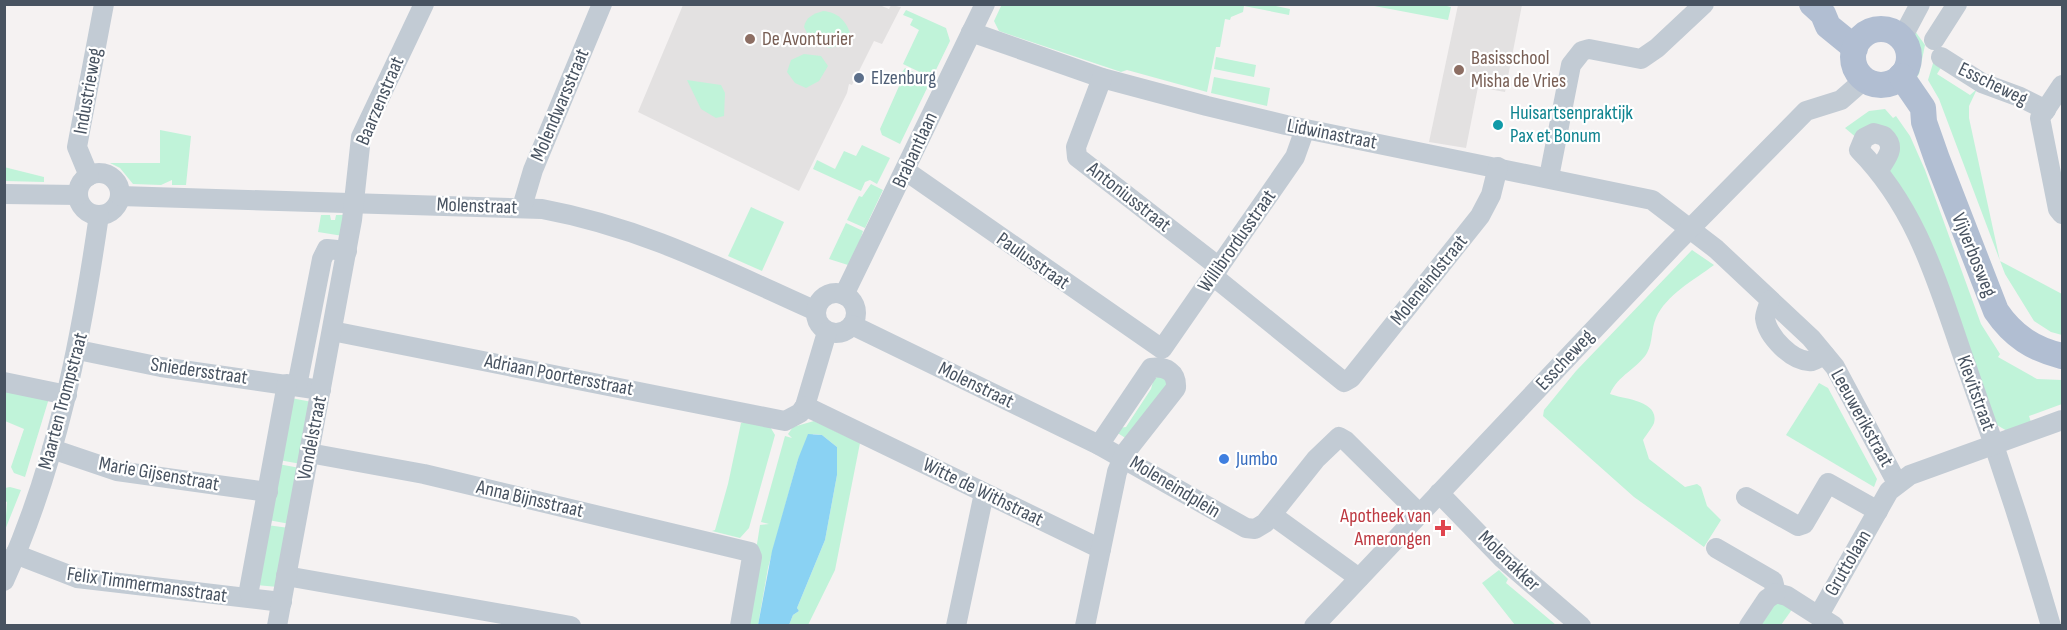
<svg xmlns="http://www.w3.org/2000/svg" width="2067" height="630" font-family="'Sofia Sans Condensed',sans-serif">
<rect width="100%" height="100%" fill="#f5f2f2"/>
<!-- education -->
<g fill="#e3e1e1">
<path d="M877,4L889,9L891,5L901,7L882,44L874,41L852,85L849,84L847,93L799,191L638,112L683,5Z"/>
<path d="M1458,5H1522L1505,92L1478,87L1466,148L1429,142Z"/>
</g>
<!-- green -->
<g fill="#c0f3d9">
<path d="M1002,4H1267L1290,9L1289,15L1244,6L1243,12L1231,17L1230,20L1225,19L1220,47H1216L1207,92L1127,70L1121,72L999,31L994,21Z"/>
<path d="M1443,5L1451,7L1448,20L1369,5Z"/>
<path d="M906,10L946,28L950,41L932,78L903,64L919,30L910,25L913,19L903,15Z"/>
<path d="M823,11C840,12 848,24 852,39L849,44L829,48L811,41L804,27C806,17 813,14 823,11Z"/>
<path d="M1915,31L1925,45L1919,74L1913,83L1910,74Z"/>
<path d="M804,54L821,56L828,66L819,81L806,88L795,83L787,72L791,60Z"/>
<path d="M1216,57L1256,65L1254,77L1214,69Z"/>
<path d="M1934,60L1942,66L1937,74L1970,95L1977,89L1969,106V118L2000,261L2062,294V335L2051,332L2034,321L2005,274L1939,99L1928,80Z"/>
<path d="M905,68L931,80L900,144L882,135L880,129L900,84L896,81Z"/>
<path d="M1214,77L1270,88L1267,106L1211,93Z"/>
<path d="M687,80L721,85L725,93L724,116L716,118L701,109Z"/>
<path d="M1885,109L1893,118L1896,116L1910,136L1925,170L1981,324L2000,354L1998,357L2037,379L2062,380V404L2029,416L2032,425L2007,431L1997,425L1888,173L1896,145L1858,139L1845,128L1869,111Z"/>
<path d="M160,130L191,136L186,185H172V180L161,185L133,184L120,168L110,163H160Z"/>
<path d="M862,145L890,158L877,184L870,180L865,182L861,191L813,169L817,160L835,169L844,151L856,156Z"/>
<path d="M4,167L44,177V182L5,181Z"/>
<path d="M871,184L883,190L865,228L847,220L859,196L862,197Z"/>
<path d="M751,207L784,222L762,271L728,256Z"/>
<path d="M321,215H330L331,220H335L336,215H347L343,236L318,232Z"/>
<path d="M846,223L863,231L855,256L848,265L829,259Z"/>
<path d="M1692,250L1714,265C1694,280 1666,295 1656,318C1651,329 1653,342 1647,353C1637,369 1618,375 1610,394C1622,399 1660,400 1654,423C1652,428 1646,435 1643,440L1649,459L1685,487L1697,484L1701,487L1707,506L1721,520L1704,547L1634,497L1543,416L1544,410L1576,371Z"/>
<path d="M1161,376L1169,384L1127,439L1116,432L1118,428L1126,427L1151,389L1154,378Z"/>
<path d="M1819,383L1828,388L1877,479L1874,487L1786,435Z"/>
<path d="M4,391L50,395L25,477L14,473L11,467L24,429L5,421Z"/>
<path d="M291,398L312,402L301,464L279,460Z"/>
<path d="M749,421L769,425L775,435L749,528L740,538L712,531L715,530L728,484L741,423Z"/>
<path d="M814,421L860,443L835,570L808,625H789L793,615L799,611L797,608L825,540L837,475V447L822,435L813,434L798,459L768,568L758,625L744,626L760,525L769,524L761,522L785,436L792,438L788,434L793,427Z"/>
<path d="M278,464L300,468L290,524L268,520Z"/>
<path d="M10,487L21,490L5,530L7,502L5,501V488Z"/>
<path d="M267,525L289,528L278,587L256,585Z"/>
<path d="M1499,570L1508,579L1506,583L1556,625H1515L1482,583Z"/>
<path d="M1777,598L1793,608L1781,625L1758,626Z"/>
</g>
<!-- water -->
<path fill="#8ad2f3" d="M808,434L822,435L837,447V475L825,540L797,608L799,611L793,615L789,625H758L772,551L798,459Z"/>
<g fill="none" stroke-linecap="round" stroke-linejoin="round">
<!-- minor -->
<g stroke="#c2cbd4" stroke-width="20">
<path d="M971,32L1102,78L1207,106L1286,125L1652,200L1716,249L1811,338L1835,367L1897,483"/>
<path d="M1902,38L1920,4"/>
<path d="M1934,40L1957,4"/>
<path d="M1941,57L1982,83L2020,97L2046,110"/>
<path d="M1102,78L1076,147L1077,157L1219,267"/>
<path d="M2062,85L2040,118L2058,209L2062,214"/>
<path d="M1879,170C1886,158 1897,148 1884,136L1874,133L1864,138L1859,150C1919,211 1938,286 1966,365C1997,451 2025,537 2051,626"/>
<path d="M906,171L1162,349L1295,157L1305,129"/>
<circle cx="99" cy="194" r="21"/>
<path d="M89,176L77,147L104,4"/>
<path d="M1549,177L1571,65L1582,51L1589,49L1641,59L1657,48L1704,4"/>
<path d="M4,194L78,195"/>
<path d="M120,196L542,209C644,228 722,269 816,311"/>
<path d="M522,207L533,170L602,4"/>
<path d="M1213,276L1344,382L1351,378L1480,216L1491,195L1498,167"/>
<circle cx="836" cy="313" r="20"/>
<path d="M844,295L985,4"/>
<path d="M1770,300C1769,305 1765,313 1765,318C1767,336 1793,363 1812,361C1816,360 1821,356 1825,355"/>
<path d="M852,325L1099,445L1246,528L1255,529L1265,523L1316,459L1339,437L1346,441L1420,514"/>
<path d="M332,331L785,421L800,413L805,406L827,332"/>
<path d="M78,350L161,367L321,390"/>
<path d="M4,382L67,395"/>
<path d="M297,386L322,259L327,249L347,251"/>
<path d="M805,406L1101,549"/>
<path d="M52,449L117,471L268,492"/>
<path d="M309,453L424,474L750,552L752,557L740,626"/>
<path d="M1439,493L1503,559L1581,626"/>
<path d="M1746,497L1798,526L1804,524L1828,483L1878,511"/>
<path d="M1272,515L1359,578"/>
<path d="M1716,548L1773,581L1776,593L1787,596L1834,626"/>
<path d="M15,554L77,578L282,602"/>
<path d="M286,576L571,626"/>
<path d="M4,581C57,465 81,340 99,215"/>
<path d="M251,597L249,590L287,384"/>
<path d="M1819,615L1889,491L1910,475L2062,420"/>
<path d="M277,626L352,220L361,137L424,4"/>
<path d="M956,626L984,493"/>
<path d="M1085,626L1117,472L1125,453L1176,388C1177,372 1166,366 1151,368L1099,445"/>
<path d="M1314,626L1672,247L1806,111L1841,100L1865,79"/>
<path d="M1749,626L1767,599L1776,593"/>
</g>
<!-- major -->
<g stroke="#b1bed2" stroke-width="26">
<path d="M1812,4L1823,14L1828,26L1855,48"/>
<circle cx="1881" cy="57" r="28"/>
<path d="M1901,76L1923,108L1924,122L1937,159L1996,311C2013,336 2033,349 2062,356"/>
</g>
</g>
<!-- markers -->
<g fill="#8d6e63" stroke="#fff" stroke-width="2">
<circle cx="750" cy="39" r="6"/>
<circle cx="1459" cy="70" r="6"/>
</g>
<circle fill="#5c6f8a" stroke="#fff" stroke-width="2" cx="859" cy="78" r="6"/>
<circle fill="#0f9aa8" stroke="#fff" stroke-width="2" cx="1498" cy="125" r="6"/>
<circle fill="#3f7fe0" stroke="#fff" stroke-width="2" cx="1224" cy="459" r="6"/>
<path fill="#e0444e" stroke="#fff" stroke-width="2" d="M1440 519h6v6h6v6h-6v6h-6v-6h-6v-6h6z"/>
<g text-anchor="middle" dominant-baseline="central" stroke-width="4.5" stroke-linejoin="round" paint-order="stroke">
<!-- education labels -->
<g font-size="20" fill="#785e54" stroke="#fff" text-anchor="start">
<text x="762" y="39">De Avonturier</text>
<text x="1471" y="58">Basisschool<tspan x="1471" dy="23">Misha de Vries</tspan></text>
</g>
<!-- service labels -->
<g font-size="20" fill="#4e5e75" stroke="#fff" text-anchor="start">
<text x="871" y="78">Elzenburg</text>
</g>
<!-- street labels -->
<g font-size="20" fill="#485361" stroke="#fff">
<text transform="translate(1993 84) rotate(26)">Esscheweg</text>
<text transform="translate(88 91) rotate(-80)">Industrieweg</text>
<text transform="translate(380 101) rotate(-67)">Baarzenstraat</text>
<text transform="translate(560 105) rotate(-67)">Molendwarsstraat</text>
<text transform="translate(1332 134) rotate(11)">Lidwinastraat</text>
<text transform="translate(915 150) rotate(-65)">Brabantlaan</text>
<text transform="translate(1129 197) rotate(38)">Antoniusstraat</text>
<text transform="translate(477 206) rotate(2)">Molenstraat</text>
<text transform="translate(1237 241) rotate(-55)">Willibrordusstraat</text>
<text transform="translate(1974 255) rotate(68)">Vijverbosweg</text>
<text transform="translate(1033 261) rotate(35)">Paulusstraat</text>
<text transform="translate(1429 280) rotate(-51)">Moleneindstraat</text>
<text transform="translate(1565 360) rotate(-47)">Esscheweg</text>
<text transform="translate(199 371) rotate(8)">Sniedersstraat</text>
<text transform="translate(559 375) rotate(11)">Adriaan Poortersstraat</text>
<text transform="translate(976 385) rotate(26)">Molenstraat</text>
<text transform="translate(1976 393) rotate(70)">Kievitstraat</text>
<text transform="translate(63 401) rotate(-75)">Maarten Trompstraat</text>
<text transform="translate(1862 418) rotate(61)">Leeuwerikstraat</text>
<text transform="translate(312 438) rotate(-79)">Vondelstraat</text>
<text transform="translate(159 474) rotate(10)">Marie Gijsenstraat</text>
<text transform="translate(1175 487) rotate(31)">Moleneindplein</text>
<text transform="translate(983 492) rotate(26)">Witte de Withstraat</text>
<text transform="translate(530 499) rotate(13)">Anna Bijnsstraat</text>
<text transform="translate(1509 561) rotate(44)">Molenakker</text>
<text transform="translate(1848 563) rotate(-60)">Gruttolaan</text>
<text transform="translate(147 585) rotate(8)">Felix Timmermansstraat</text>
</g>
<!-- culture labels -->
<g font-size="20" fill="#0d838f" stroke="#fff" text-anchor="start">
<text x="1510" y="113">Huisartsenpraktijk<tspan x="1510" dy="23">Pax et Bonum</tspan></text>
</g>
<!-- shop labels -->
<g font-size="20" fill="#366cbe" stroke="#fff" text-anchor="start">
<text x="1236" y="459">Jumbo</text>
</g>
<!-- health labels -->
<g font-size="20" fill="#be3a42" stroke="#fff" text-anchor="end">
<text x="1431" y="516">Apotheek van<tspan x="1431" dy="23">Amerongen</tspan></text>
</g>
</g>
<!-- border -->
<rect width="2067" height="630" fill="none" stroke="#485361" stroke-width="12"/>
</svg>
